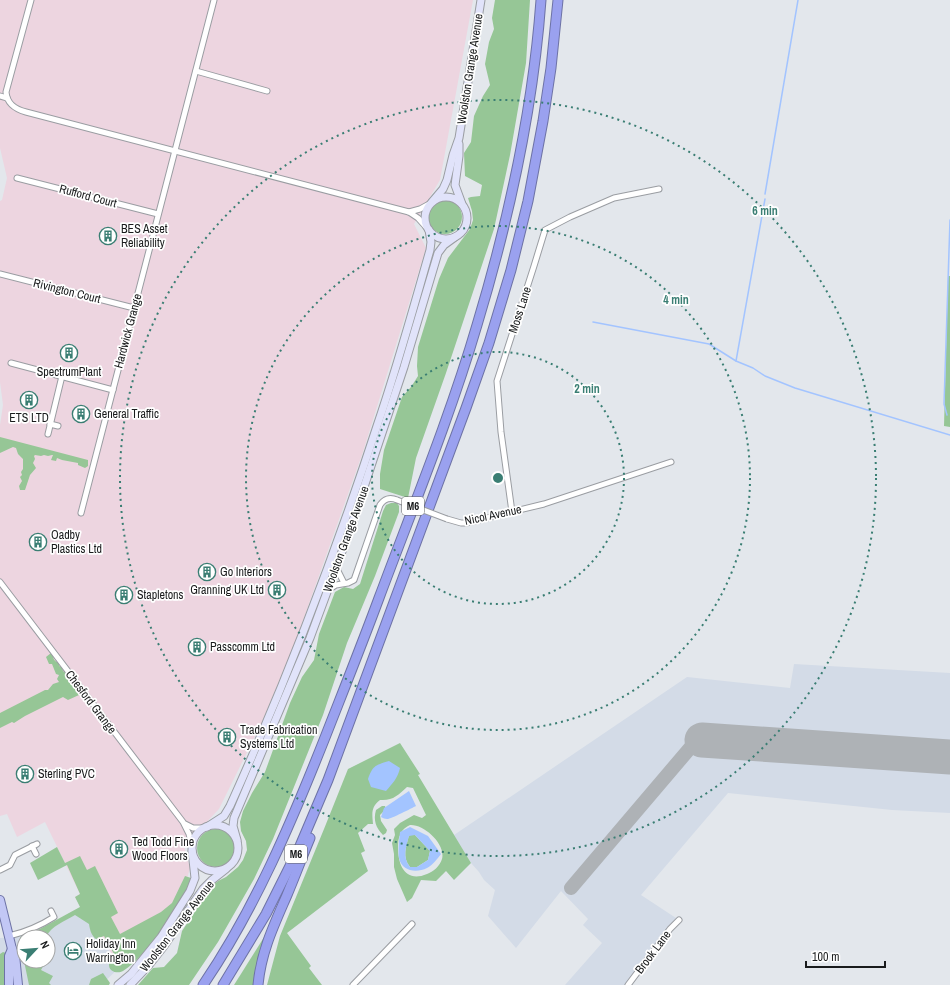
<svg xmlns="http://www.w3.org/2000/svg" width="950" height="985" font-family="'Archivo Narrow',sans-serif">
<rect width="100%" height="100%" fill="#e3e7ec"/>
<!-- built -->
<g fill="#d3dbe7" fill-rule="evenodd">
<path d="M794,664L950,673V813L892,810L728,793L641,895L676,918L626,985H565L602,943L583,925L588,919L561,891L516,948L488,916L495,890L484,880L479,872L471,863L454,835L687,677L790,688Z"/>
<path d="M80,907L120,967L101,985H0V938L18,937L54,923ZM24,937H48V961H24Z"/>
</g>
<!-- industrial -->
<path fill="#edd5e0" d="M0,0H473L440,180L414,224L426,248L363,452L295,643L262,722L219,809L184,846L190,868L183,893L120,967L75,897L80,894L45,822L17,837L7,814L0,816V425L3,405L0,382V201L2,200L7,178L0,148Z"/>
<!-- green -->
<g fill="#96c696" fill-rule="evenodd">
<path d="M495,0H530L526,63L510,155L494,229L446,373L416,458L408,498L380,489V474L384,450L402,397L411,387L418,376L417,366L418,347L439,279L448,258L470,229L473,220L472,211L468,198L471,197L480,196L482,185L465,176L464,153L471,142L474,116L483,96L490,85L485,64L489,42L494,29L492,18Z"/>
<circle cx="445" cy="217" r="17"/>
<path d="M948,276H950V427L944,426Z"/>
<path d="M0,437L88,460V466L85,468L78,465V463L62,460L57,458L56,461L51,460L53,455H52L48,456L44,455L41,456L35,455L34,456L35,459L33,463L36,468L30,475L25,490H20L19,486L22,481L20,477L22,475L21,472L23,469V459L18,454L16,448L13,447L0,453Z"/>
<path d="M391,503H397L399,506V512L375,576L347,643L323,715L273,839L254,879L218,942L189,985H138L153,968L164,967L177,953L182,931L212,886L218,881L226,877L238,867L243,860L247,850L246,841L241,831L240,822L243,811L252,793L265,772L290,703L302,677L314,660L319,634L335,592L344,587L353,589L360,584L383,511L386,505Z"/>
<path d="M51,653L53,654C53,659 54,661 59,663V666L62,667L63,671L69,675V680L79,695L68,700L63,697L25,716L14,723L12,722L0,728V713L45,690H48L53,684L59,682L57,679L59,675L56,674L52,664H49L46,657Z"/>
<path d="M400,743L420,774L418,775L471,863L454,880L446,871L436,881L421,880L412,898L407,902L397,879L394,867V854L392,843L395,835L394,829L400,823L414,815L422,818L426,815L413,788L407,787C398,795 393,801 380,800C371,807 372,813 373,824H368L358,833L365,851L361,853L368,871L287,933L311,966L309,968L322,985H267L280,936L324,829L348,769ZM410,825C424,824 446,844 442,859C440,866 433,872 427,874C406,883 398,866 398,848C398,843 398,838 401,833C403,829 406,827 410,825Z"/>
<path d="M382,806H385L386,809L380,815L381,821L387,830L386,833L383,835C376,828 373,820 376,810Z"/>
<circle cx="216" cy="848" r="19"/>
<path d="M409,835H415L430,851L428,860L417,867H410C402,857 406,847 409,835Z"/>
<path d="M57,847L65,863L80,856L87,870L95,866L118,913L111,917L120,934L161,912L172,903L185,876L191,878C186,902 144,959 123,971C118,974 109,972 109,965C109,961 112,957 114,954L104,936L96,939C91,935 90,930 89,924L75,915C65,921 51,926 46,937H24V959L20,937L36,931L80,907L75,897L80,894L67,865L38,880L30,863Z"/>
<path d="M266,934L254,985H234Z"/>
<path d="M3,952L6,953V985H0V954Z"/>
<path d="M24,961H46L41,970L53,976L49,983L51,985H29Z"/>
<path d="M103,973L110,983L109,985H89L91,979Z"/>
</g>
<!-- water -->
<g fill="#a3c4ff" fill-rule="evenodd">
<path d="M389,761L400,768C398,778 392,784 386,791L371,787L368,779C373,765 376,765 389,761Z"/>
<path d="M409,791L416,806C412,808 389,820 387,819C385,819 383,818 381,817L384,808Z"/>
<path d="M410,827L428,836L441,854C437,859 433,865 427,868C417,873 402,872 399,858C398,851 399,840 400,832ZM415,835L430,851L428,860L417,867H410C402,857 406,847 409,836Z"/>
</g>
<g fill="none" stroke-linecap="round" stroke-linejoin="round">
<!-- stream -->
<g stroke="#a3c4ff" stroke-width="1.5">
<path d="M765,194L798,0"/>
<path d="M593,322L709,344L736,361L753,368L765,376L795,388L950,435"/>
<path d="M736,361L765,199"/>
<path d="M947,415L944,404L950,220"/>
</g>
<!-- taxiway -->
<path stroke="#aeb2b6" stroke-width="14" d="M571,888L696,741L702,740"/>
<!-- runway -->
<path stroke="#aeb2b6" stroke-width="35" d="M702,740L950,757"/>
<defs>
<g id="minor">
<path d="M31,0L6,92C7,104 15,109 26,112L409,212L418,218L426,227"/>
<path d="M196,71L267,91"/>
<path d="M0,96L7,98"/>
<path d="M17,178L158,214"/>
<path d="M409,212L420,209L431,203"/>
<path d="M0,274L134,308"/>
<path d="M11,363L113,390"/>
<path d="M50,424L58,426"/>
<path d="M48,434L62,376"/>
<path d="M512,512L501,432L497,381L534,266L545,230L570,217L614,198L659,189"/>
<path d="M81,513L214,0"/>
<path d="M447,519L461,523H466L544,504L671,462"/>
<path d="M336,567L344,583"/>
<path d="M0,582L183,822L189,834L192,846"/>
<path d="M328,590L336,585L348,583L354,580L380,505C384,499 390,497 397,500"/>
<path d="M185,824L193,828H204"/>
<path d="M32,846L36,854"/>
<path d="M0,870L10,865L15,855L37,844"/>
<path d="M9,936C26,932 40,926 54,917L51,911"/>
<path d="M353,985L412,924"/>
<path d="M628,985L670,929L679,920"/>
</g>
<g id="secondary">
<path d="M459,144V156L455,185L462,204"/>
<circle cx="446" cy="218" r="21"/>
<path d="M432,202L443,189L447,180L453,155L459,138L481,0"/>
<circle cx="215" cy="848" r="23"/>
<path d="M207,827L224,816L230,806C286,682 335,555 377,426C397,368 413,309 430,250L431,242L429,230"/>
<path d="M237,840L233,826L234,818L310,638L347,538L404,367L438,253L444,245L455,237"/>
<path d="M118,985L131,974L161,937L190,891L195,878L192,851"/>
<path d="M130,985L149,965L164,946L203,889L212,880L226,869"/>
</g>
<g id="primary">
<path d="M0,900L12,949L15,955L18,985"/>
<path d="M9,985V956L12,949"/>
</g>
<g id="motorway">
<path d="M203,985C255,909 292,821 326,735C344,689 362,644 379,598C413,507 450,417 477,325C509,219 533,110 541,0"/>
<path d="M223,985L266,914L300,846L328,780L466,408L489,343L511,270L528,201L543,121L551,68L558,0"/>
<path d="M258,985C261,952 274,925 287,895C295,876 302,857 310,838"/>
</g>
</defs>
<!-- minor casing -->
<use href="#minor" stroke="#9a9da2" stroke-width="7"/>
<!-- secondary casing -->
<use href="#secondary" stroke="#9a9da2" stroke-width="9"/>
<!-- primary casing -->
<use href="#primary" stroke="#6d72a5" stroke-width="10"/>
<!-- motorway casing -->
<use href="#motorway" stroke="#6d72a5" stroke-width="11"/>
<!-- minor -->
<use href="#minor" stroke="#fff" stroke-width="5"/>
<!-- secondary -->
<use href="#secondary" stroke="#e1e3fa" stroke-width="7"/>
<!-- primary -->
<use href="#primary" stroke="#c2c7f5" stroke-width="8"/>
<!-- motorway -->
<use href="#motorway" stroke="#9aa1ef" stroke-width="9"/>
<defs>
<path id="minor-bridge" d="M397,500L447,519"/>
</defs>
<!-- minor-bridge casing -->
<use href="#minor-bridge" stroke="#9a9da2" stroke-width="7" stroke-linecap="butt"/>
<!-- minor-bridge -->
<use href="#minor-bridge" stroke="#fff" stroke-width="5"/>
</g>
<!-- distance rings -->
<g fill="none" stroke="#3a7e73" stroke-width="2" stroke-dasharray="2 4">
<circle cx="498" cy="478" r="126"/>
<circle cx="498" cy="478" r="252"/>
<circle cx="498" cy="478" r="378"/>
</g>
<!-- icons -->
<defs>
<symbol id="building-ring" viewBox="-11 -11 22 22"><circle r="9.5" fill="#fff" stroke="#3a7e73" stroke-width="1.5"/><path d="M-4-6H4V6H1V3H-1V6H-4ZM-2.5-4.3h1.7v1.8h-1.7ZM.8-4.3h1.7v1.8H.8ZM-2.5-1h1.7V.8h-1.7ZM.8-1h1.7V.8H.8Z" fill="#3a7e73"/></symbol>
<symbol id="hotel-ring" viewBox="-11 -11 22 22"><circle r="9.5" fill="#fff" stroke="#3a7e73" stroke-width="1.5"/><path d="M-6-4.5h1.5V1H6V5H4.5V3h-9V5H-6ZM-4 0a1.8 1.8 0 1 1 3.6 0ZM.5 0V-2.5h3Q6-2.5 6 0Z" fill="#3a7e73"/></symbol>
</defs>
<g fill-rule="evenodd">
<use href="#building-ring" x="98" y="226" width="20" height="20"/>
<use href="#building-ring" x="59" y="343" width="20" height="20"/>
<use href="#building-ring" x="19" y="390" width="20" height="20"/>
<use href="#building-ring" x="71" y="404" width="20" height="20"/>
<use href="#building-ring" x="28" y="532" width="20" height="20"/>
<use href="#building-ring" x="197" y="562" width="20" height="20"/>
<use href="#building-ring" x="267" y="580" width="20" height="20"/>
<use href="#building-ring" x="114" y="585" width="20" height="20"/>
<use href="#building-ring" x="187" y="637" width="20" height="20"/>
<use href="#building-ring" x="217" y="727" width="20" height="20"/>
<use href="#building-ring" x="15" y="764" width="20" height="20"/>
<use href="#building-ring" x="109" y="839" width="20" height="20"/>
<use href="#hotel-ring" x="63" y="941" width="20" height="20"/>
</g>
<g text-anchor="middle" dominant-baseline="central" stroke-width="3.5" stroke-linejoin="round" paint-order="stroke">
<!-- shield labels -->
<g fill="#fff" stroke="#5e5f60" stroke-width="1">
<rect x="402" y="497" width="22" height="18" rx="3"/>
<rect x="285" y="845" width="22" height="18" rx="3"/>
</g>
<g font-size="11" font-weight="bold" fill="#191b1c">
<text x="413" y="506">M6</text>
<text x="296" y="854">M6</text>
</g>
<!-- street labels -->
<g font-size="12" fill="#191b1c" stroke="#fff">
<text transform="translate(470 69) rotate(-81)">Woolston Grange Avenue</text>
<text transform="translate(88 196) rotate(15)">Rufford Court</text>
<text transform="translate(67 291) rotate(14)">Rivington Court</text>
<text transform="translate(520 310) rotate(-72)">Moss Lane</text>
<text transform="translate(128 331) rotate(-75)">Hardwick Grange</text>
<text transform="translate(493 515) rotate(-12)">Nicol Avenue</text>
<text transform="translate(346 539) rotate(-70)">Woolston Grange Avenue</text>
<text transform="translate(91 702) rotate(53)">Chesford Grange</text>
<text transform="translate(177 926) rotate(-52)">Woolston Grange Avenue</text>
<text transform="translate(653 952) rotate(-53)">Brook Lane</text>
</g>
<!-- poi labels -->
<g font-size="12" fill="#191b1c" stroke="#fff" text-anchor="start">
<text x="121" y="229">BES Asset<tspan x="121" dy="14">Reliability</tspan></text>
<text x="69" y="372" text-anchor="middle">SpectrumPlant</text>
<text x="94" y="414">General Traffic</text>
<text x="29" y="418" text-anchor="middle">ETS LTD</text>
<text x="51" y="535">Oadby<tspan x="51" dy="14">Plastics Ltd</tspan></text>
<text x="220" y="572">Go Interiors</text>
<text x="264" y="590" text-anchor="end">Granning UK Ltd</text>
<text x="137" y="595">Stapletons</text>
<text x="210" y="647">Passcomm Ltd</text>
<text x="240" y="730">Trade Fabrication<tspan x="240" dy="14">Systems Ltd</tspan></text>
<text x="38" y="774">Sterling PVC</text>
<text x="132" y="842">Ted Todd Fine<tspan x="132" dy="14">Wood Floors</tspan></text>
<text x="86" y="944">Holiday Inn<tspan x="86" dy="14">Warrington</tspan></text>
</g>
</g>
<circle cx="498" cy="478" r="6" fill="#3a7e73" stroke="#fff" stroke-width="2"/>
<g font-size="12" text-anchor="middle" font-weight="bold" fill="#3a7e73" stroke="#fff" stroke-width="3.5" stroke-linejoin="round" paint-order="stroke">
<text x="765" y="215">6 min</text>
<text x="676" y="304">4 min</text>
<text x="587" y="393">2 min</text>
</g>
<!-- north arrow -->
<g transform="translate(36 949) rotate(64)"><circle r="19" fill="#ffffff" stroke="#a3a4a4"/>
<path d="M0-3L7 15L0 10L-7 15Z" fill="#3a7e73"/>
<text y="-6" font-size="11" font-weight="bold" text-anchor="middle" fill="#191b1c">N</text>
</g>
<!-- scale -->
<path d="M806 961v6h79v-6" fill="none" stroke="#191b1c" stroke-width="2"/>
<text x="812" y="961" font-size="12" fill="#191b1c" stroke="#ffffff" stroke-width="3" paint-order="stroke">100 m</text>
</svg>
